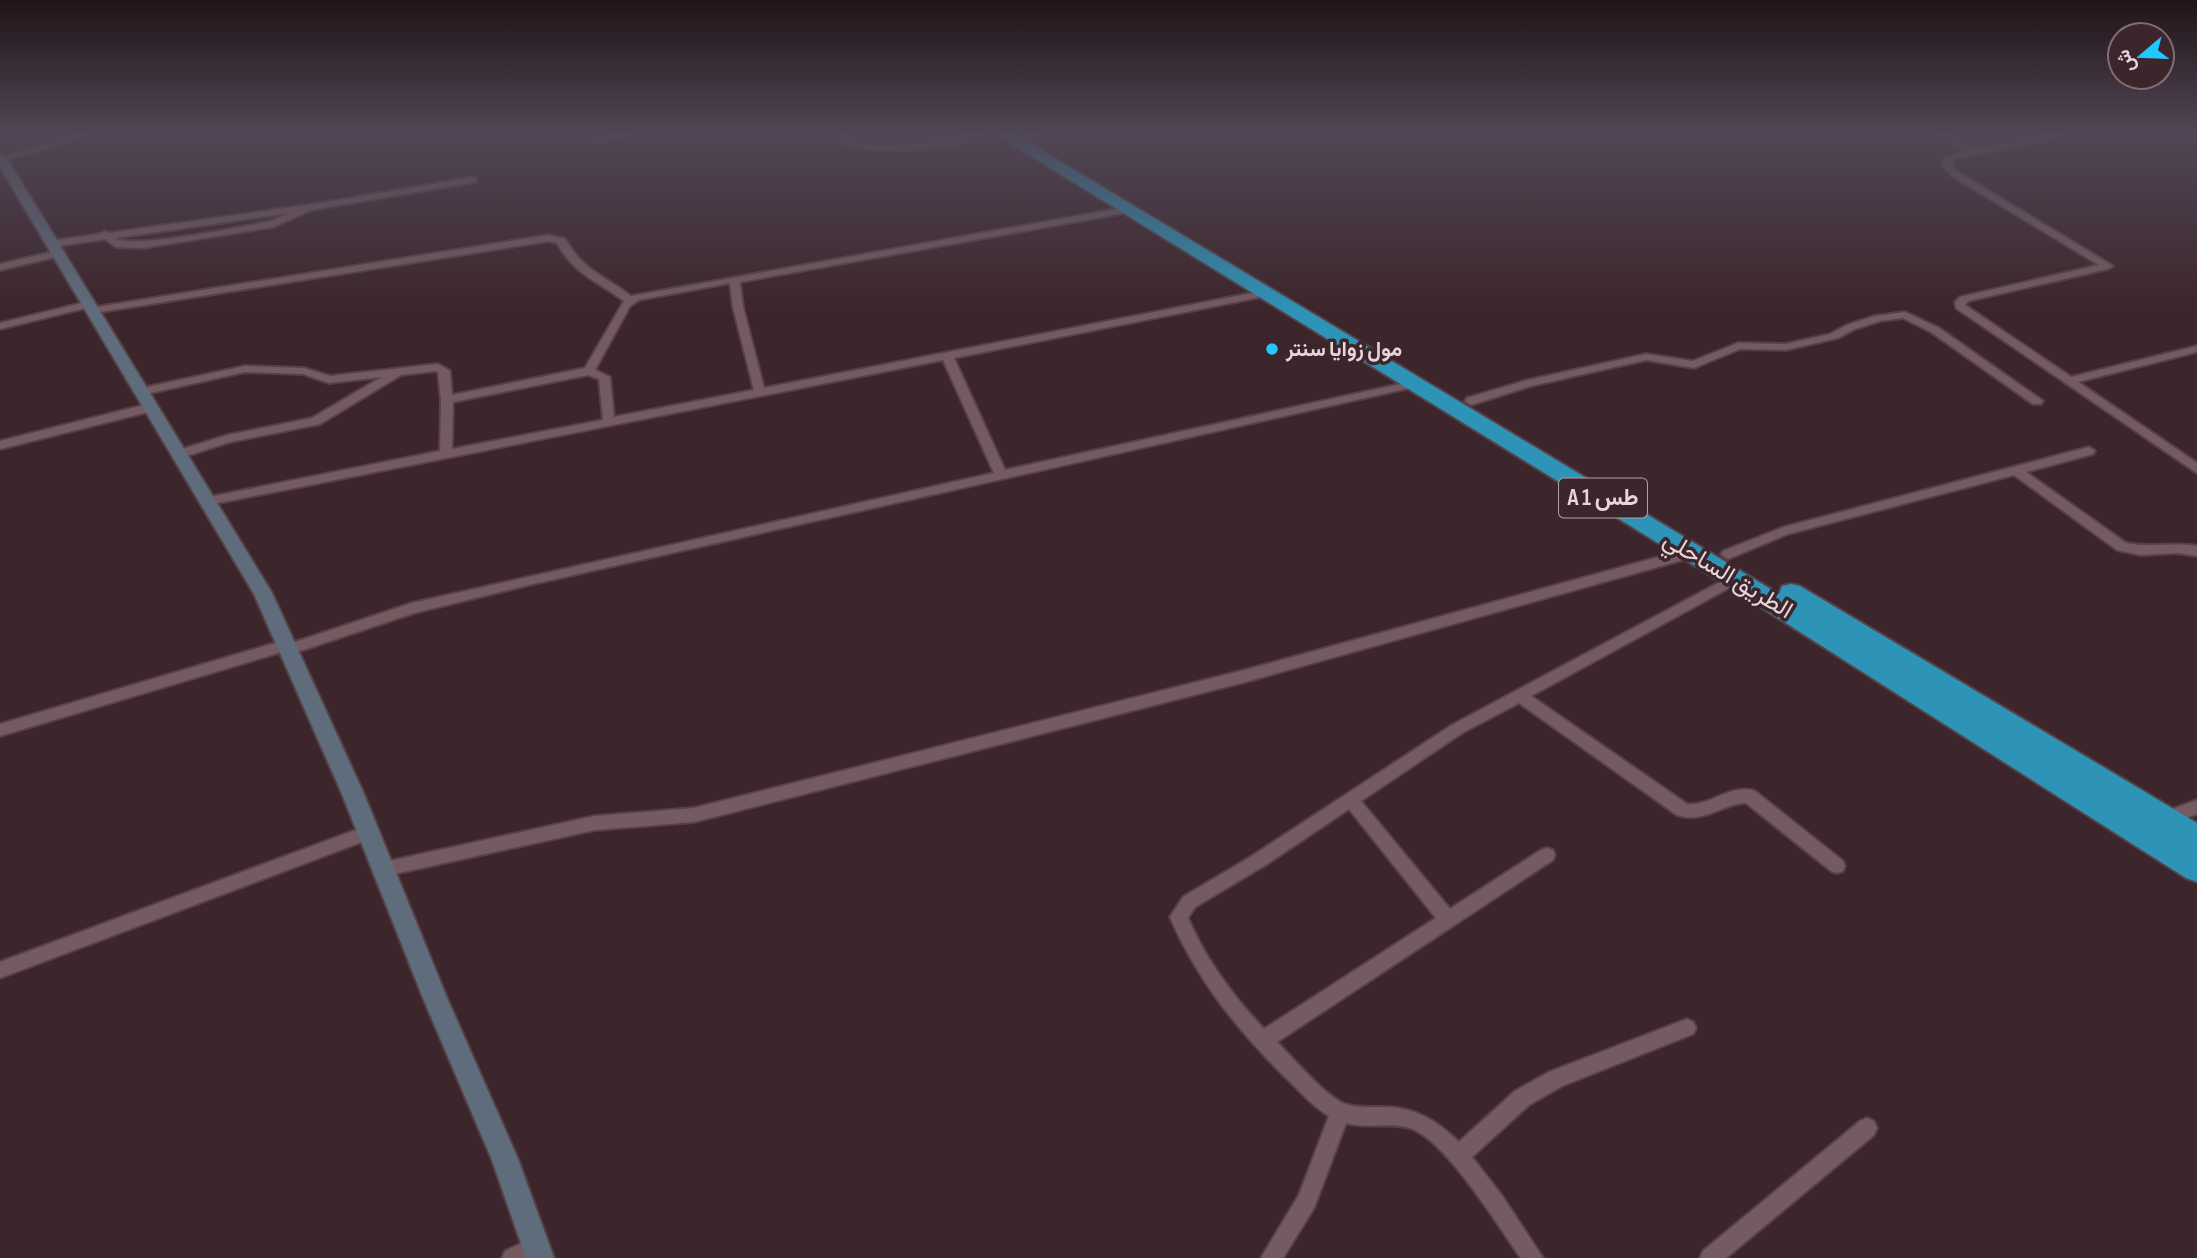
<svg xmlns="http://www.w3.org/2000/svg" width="2197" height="1258" font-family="'Sofia Sans Condensed',Vazirmatn,sans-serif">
<rect width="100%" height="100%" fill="#3c252b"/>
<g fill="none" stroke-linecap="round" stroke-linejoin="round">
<defs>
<g id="street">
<path d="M78,135H90L0,162V158Z"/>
<path d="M610,135H630L626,138L591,143L587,140Z"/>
<path d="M836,135H845C877,161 947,132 983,135C960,150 875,155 848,145C843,143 839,139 836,135Z"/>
<path d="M1021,135H1039L1035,138H1021Z"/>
<path d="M1938,135H1948L1977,149L2048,135H2063L2059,138L1957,158L1953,160V166L1958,172L2113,266L2108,269L1968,301L1965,305L2071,377L2197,346V352L2078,382L2197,463V473L1956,308L1955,302L1960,297L2099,265L1952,176L1943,166L1944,158L1967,151Z"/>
<path d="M473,177L476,178V182L311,210L273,227L143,248L116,247L105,239L51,247L46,244L51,241L100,234L105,231L109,233L321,203ZM289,213L271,221C245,226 131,250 115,238Z"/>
<path d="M1127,207L1132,210L1130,212L740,282L743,307L764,388L1262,291L1267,294L1266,296L954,358L1005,470L1414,381L1420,384L1414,387L533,584L414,613L291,654L285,651L0,736V724L289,639L295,642L412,603L994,473L943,360L208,505L202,501L204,498L440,451L441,400L438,372L436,371L401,375L320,424L230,442L180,458L174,454L176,451L228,435L312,418L382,377L329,383L303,374L245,372L142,395L136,391L138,389L245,366L304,368L330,376L438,364L450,371L452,395L585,368L624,301C597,281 574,274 557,243L549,241L94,313L89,310L90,308L549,235L565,239C585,272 602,274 631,296ZM730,283L733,307L754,390L614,417L610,377L595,370L630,306L639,300ZM588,375L599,379L603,420L452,449L453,402Z"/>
<path d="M56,251L60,252V256L0,270V264Z"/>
<path d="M90,301L94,302V306L0,329V323Z"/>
<path d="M1905,312L1939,328L2043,401L2041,404H2033L1931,332L1903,318L1880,321L1855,329L1838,338L1786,350L1740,349L1694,368L1646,360L1531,386L1471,405L1465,401L1467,398L1528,380L1646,354L1693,361L1738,343L1786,344L1830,334L1847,325L1875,316Z"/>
<path d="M152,403L158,407L156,410L0,449V441Z"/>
<path d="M2089,447L2095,451L2093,454L2026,472L2126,543C2150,548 2173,542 2197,546V556L2178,553L2141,555L2117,550L2014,475L1788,534L1728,559L1721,554L1723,551L1784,527Z"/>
<path d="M1692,548L1697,550L1699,553L1697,556L1245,682L694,822L595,830L385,876L379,874L377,869L379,864L385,862L595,816L694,808L1245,670Z"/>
<path d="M1735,574L1742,579L1740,582L1531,696L1687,804C1710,807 1731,783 1755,791L1843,861L1845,866L1843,871L1837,873L1831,871L1746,803C1721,804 1704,824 1677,815L1519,703L1462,733L1361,801L1450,909L1541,850L1547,848L1553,850L1555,855L1553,860L1277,1042C1293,1058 1325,1096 1345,1104C1357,1108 1370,1107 1383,1107C1415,1107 1436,1120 1459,1142L1515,1091L1549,1072L1687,1019L1693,1022L1696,1028L1693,1034L1562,1086L1529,1105L1472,1157L1503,1197L1543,1258H1521C1498,1226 1446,1140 1410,1128C1389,1122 1366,1129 1346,1123L1314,1208L1283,1258H1261L1299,1195L1329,1116C1312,1106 1299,1090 1285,1077C1237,1029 1197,980 1170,917L1183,897L1252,856L1452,725ZM1349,809L1436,918L1264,1029C1233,996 1206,960 1188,918L1195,907L1264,866Z"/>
<path d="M2197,800V814L2165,826L2159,824L2157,819L2159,814Z"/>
<path d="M369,825L375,827L377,832L375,837L0,978V962Z"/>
<path d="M1867,1118L1874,1121L1877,1128L1874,1135L1726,1258H1700L1703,1251L1860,1121Z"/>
<path d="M537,1236L544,1239L547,1246L544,1253L534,1258H502L505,1251Z"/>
</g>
<path id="secondary" d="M0,153L6,157L272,593L364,794L447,998L518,1159L554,1258H526L492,1160L423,998L342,794L254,594L0,167Z"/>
<path id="highway" d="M997,135H1016L1779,594L1782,586L1791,584L1800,586L2197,823V882L2186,878L1726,585Z"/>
</defs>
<!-- street casing -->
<use href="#street" stroke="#554247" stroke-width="4"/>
<!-- secondary casing -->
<use href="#secondary" stroke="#554247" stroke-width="4"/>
<!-- highway casing -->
<use href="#highway" stroke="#554247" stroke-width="4"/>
<!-- street -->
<use href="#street" fill="#755b61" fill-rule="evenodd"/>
<!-- secondary -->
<use href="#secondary" fill="#5f6c7b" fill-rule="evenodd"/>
<!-- highway -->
<use href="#highway" fill="#2d93b7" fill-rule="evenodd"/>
</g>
<!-- sky -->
<linearGradient id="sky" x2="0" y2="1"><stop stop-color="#211418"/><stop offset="0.43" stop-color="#504655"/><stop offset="1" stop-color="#504655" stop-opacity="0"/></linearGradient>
<rect width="2197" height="311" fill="url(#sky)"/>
<!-- markers -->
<circle fill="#20c9fd" stroke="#3c252b" stroke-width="2.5" cx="1272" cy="349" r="7"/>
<g text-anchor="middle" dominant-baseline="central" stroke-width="7" stroke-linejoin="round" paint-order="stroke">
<!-- far-poi labels -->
<g font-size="21" font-weight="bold" fill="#e6d6da" stroke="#3c252b" text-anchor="start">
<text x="1286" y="349">مول زوايا سنتر</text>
</g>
<!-- shield labels -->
<rect fill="#3c252b" stroke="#b3a1a6" stroke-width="2" x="1559" y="478.5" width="88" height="39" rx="5"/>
<g font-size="23" font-weight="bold" fill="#e6d6da">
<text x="1603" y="498">A 1 طس</text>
</g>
<!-- street labels -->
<g font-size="24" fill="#e6d6da" stroke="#3c252b">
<text transform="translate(1728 575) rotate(31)">الطريق الساحلي</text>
</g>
</g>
<!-- north arrow -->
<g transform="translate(2141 56) rotate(251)"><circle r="33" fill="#3c252b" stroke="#806c71" stroke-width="2"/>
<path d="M0-5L12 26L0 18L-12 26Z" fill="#20c9fd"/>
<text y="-10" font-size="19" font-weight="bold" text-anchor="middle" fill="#e6d6da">ش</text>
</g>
</svg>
